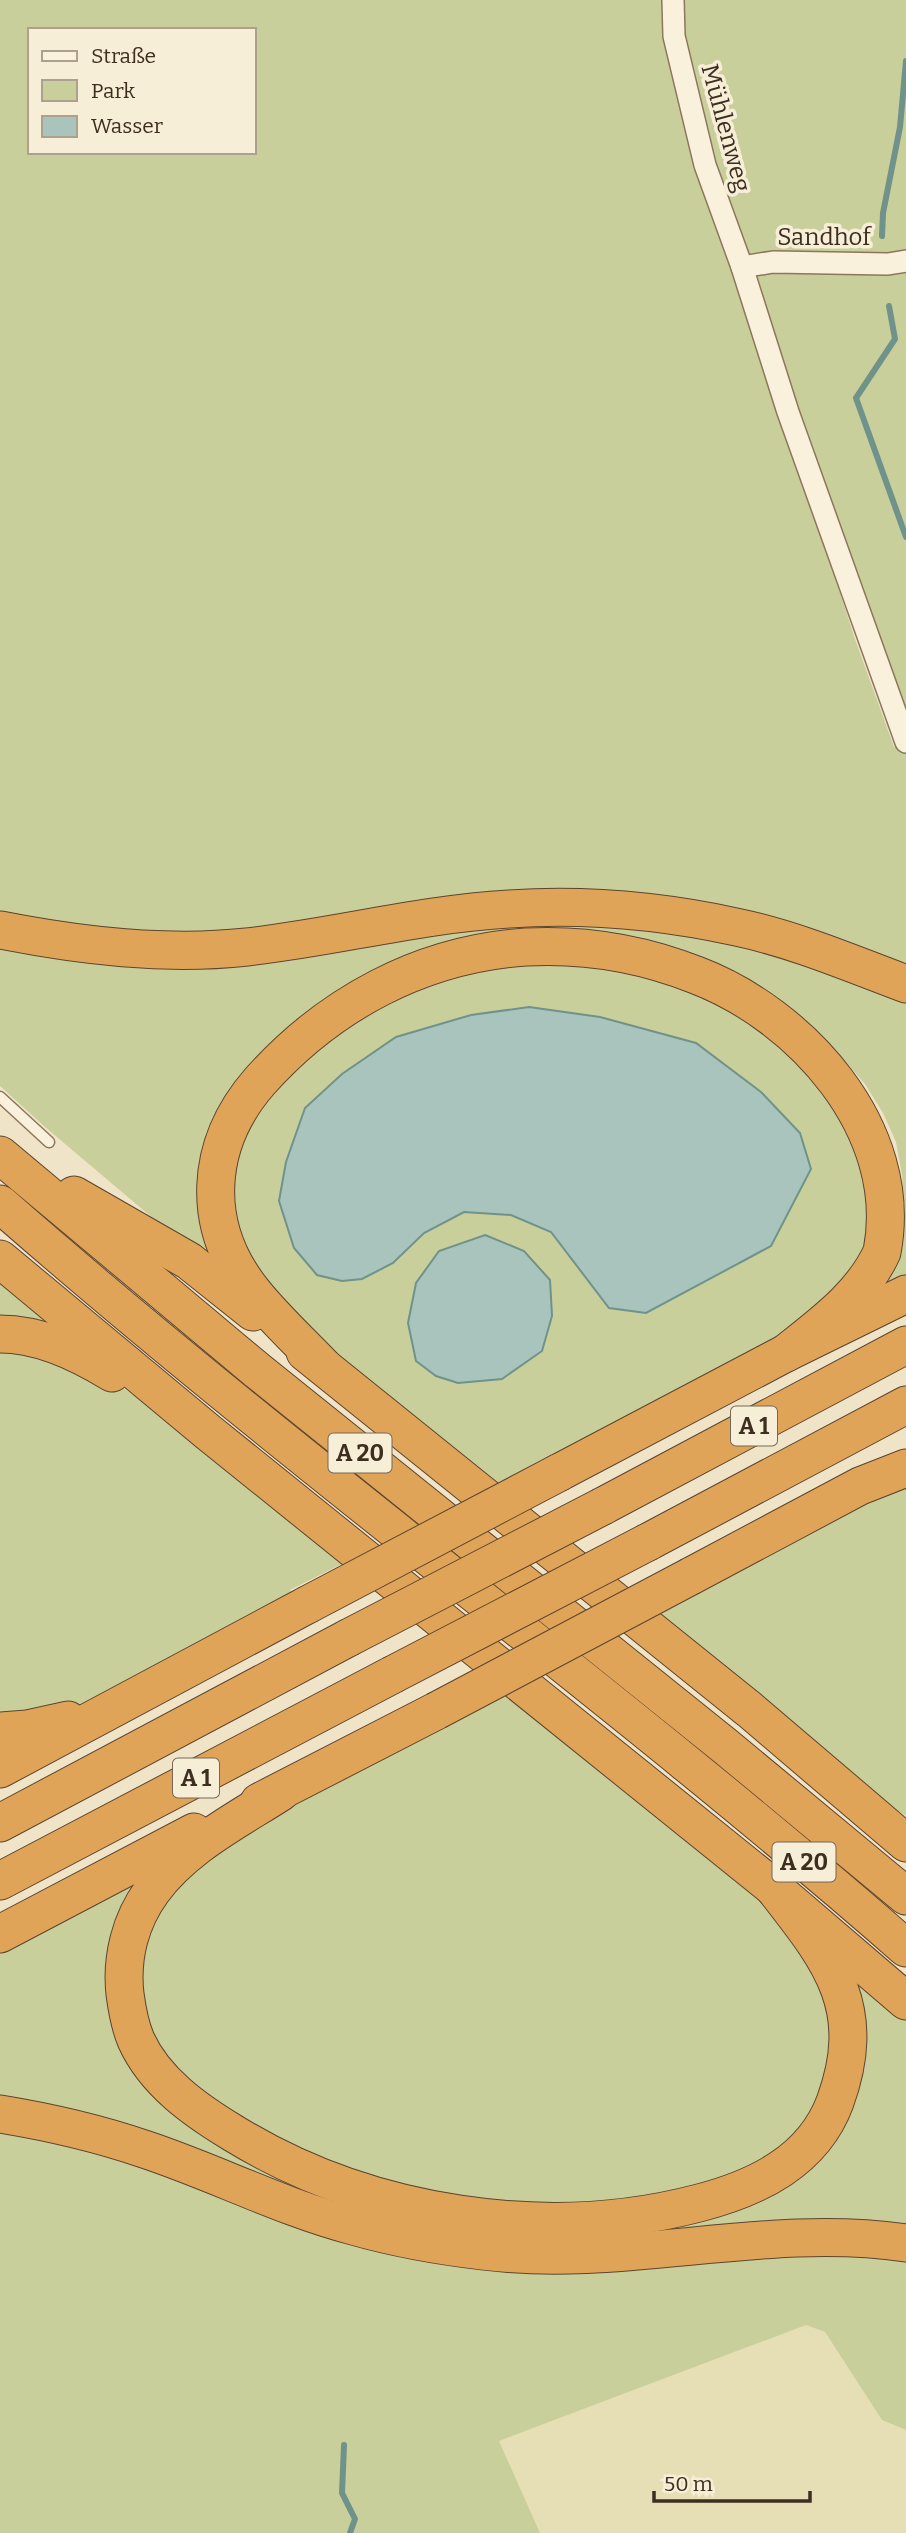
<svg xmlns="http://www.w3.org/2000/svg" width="906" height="2533" font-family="Bitter,serif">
<rect width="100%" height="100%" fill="#f0e4c8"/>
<!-- farmland -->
<path fill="#e6deb5" d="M806,2325L825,2332L882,2420L906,2430V2533H540L498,2441Z"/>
<!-- green -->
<g fill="#c9cf9b" fill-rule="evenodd">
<path d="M0,0H906V971L730,917L193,941L0,920ZM30,30H254V152H30ZM740,287L905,742L894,747L855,639Z"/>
<path d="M517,925C588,925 660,927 729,944C789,958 848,981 906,1002V1287L871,1306L903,1205L902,1175L896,1142L883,1113L865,1084L843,1059L813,1033L772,1001L492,941L241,1091L226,1280L45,1127L0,1086V947L348,950L431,935Z"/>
<path d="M593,960L717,994L847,1096L882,1229L806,1326L548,1462L543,1459L490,1487L302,1334L227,1228L238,1134L252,1106L358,1011L475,966ZM529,1007L600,1017L609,1308L551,1232L511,1215L464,1212L424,1233L393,1263L294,1248L279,1201L286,1162L342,1074L396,1037L471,1015Z"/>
<path d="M0,1275L78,1340L0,1325Z"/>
<path d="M0,1342L85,1364L137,1397L344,1563L290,1590L294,1595L87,1705L0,1724Z"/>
<path d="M906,1478V1816L877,1797L651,1617Z"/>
<path d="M503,1694L766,1904L830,1986L833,2070L791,2152L703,2194L486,2209L272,2146L165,2067L135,2006L148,1911L201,1851Z"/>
<path d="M168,1857L119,2023L268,2168L620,2229L833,2132L837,1960L906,2014V2229L637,2240L421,2229L0,2099V1946Z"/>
<path d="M0,2127L51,2135L236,2197L745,2252L906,2256V2430L882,2420L825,2332L806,2325L499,2441L540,2533H0Z"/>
</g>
<!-- water -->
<g fill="#a9c4bc" stroke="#6f938a" stroke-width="2">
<path d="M529,1007L600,1017L696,1043L761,1092L800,1133L811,1169L771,1246L646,1313L609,1308L551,1232L511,1215L464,1212L424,1233L393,1263L362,1279L342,1281L317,1275L294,1248L279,1201L286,1162L305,1108L342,1074L396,1037L471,1015Z"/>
<path d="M485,1235L524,1251L550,1280L552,1316L542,1351L502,1379L458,1383L436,1376L416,1361L408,1323L416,1283L439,1251Z"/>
</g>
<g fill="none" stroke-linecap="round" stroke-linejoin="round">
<!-- stream -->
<g stroke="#6f938a" stroke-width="6">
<path d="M882,236L883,213L900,127L906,61"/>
<path d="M889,306L895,339L856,398L906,537"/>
<path d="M344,2445L342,2493L355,2519L350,2533"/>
</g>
<defs>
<path id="lane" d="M0,1097L49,1142"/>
<g id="street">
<path d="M673,0L674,36L705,165L742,267L788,412L906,742"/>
<path d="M742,267L773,262L888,264L906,261"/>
</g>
<g id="highway">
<path d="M0,930C81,946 165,956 247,947C335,937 421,914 509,909C584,904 662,911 736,927C794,939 850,963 906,984"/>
<path d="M0,1155L258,1371L725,1746L906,1896"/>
<path d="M74,1195L189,1261L253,1312"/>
<path d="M0,1204C294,1462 612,1691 906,1948"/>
<path d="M0,1259L208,1432L773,1887L906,2001"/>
<path d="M0,1334C40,1334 78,1352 112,1373"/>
<path d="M305,1352L750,1710L906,1843"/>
<path d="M323,1366C300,1342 275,1319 254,1293C200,1227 204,1145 260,1081C329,1004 421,954 526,947C584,944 643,954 696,975C799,1014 906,1128 882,1252C862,1296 822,1324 786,1353"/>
<path d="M560,1472L786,1353L906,1294"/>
<path d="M603,1506L906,1345"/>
<path d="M648,1542L906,1405"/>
<path d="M691,1576L860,1486L906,1468"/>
<path d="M0,1731L27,1729L68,1720"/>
<path d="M0,1769L307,1605"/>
<path d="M281,1792C236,1821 184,1847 152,1891C130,1921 121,1958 125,1994C127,2009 130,2026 136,2040C155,2082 195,2110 233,2133C368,2216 546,2243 699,2203C757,2188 813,2161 835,2102C870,2006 829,1959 773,1887"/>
<path d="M259,1802L436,1711"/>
<path d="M0,1823L348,1638"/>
<path d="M0,1881L392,1675"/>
<path d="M0,1934L194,1832"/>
<path d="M0,2114C49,2122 97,2133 144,2149C214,2172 281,2207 353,2226C395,2238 440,2246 483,2251C624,2269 765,2222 906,2243"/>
</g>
</defs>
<!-- lane casing -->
<use href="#lane" stroke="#8d765c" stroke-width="13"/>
<!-- street casing -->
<use href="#street" stroke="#8d765c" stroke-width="24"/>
<!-- highway casing -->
<use href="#highway" stroke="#5b4430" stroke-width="39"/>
<!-- lane -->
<use href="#lane" stroke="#faf1dc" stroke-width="10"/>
<!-- street -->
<use href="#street" stroke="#faf1dc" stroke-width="21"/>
<!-- highway -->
<use href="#highway" stroke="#e0a458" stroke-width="37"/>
<defs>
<g id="highway-bridge">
<path d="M307,1605L560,1472"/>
<path d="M348,1638L603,1506"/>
<path d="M392,1675L648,1542"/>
<path d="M436,1711L691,1576"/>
</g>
</defs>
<!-- highway-bridge casing -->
<use href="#highway-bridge" stroke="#5b4430" stroke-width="39" stroke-linecap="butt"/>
<!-- highway-bridge -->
<use href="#highway-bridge" stroke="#e0a458" stroke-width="37"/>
</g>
<g text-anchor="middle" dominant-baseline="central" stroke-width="7" stroke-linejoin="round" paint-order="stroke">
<!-- shield labels -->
<g fill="#f7eed8" stroke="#756857" stroke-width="2">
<rect x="731" y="1406.5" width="46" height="39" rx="5"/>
<rect x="328.5" y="1433.5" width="63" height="39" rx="5"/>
<rect x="173" y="1758.5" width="46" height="39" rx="5"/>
<rect x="772.5" y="1842.5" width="63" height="39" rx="5"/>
</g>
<g font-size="23" font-weight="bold" fill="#3d2e20">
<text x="754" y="1426">A 1</text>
<text x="360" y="1453">A 20</text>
<text x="196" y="1778">A 1</text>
<text x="804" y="1862">A 20</text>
</g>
<!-- street labels -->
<g font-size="24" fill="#3d2e20" stroke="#f7eed8">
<text transform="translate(726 128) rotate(75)">Mühlenweg</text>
<text x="824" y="237">Sandhof</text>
</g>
</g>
<!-- legend -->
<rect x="28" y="28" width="228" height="126" fill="#f7eed8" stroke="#ada18e" stroke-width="2"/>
<rect x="42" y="51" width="35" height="10" fill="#faf1dc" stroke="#ada18e" stroke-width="2"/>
<text x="91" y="63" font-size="21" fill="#3d2e20">Straße</text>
<rect x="42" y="80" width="35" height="21" fill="#c9cf9b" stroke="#ada18e" stroke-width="2"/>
<text x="91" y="98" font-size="21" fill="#3d2e20">Park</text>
<rect x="42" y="116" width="35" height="21" fill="#a9c4bc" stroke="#ada18e" stroke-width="2"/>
<text x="91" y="133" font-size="21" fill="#3d2e20">Wasser</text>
<!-- scale -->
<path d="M654 2491v10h156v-10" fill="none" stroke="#3d2e20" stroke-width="3.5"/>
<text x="664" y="2491" font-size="21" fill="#3d2e20" stroke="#f7eed8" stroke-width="5" paint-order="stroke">50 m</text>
</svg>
